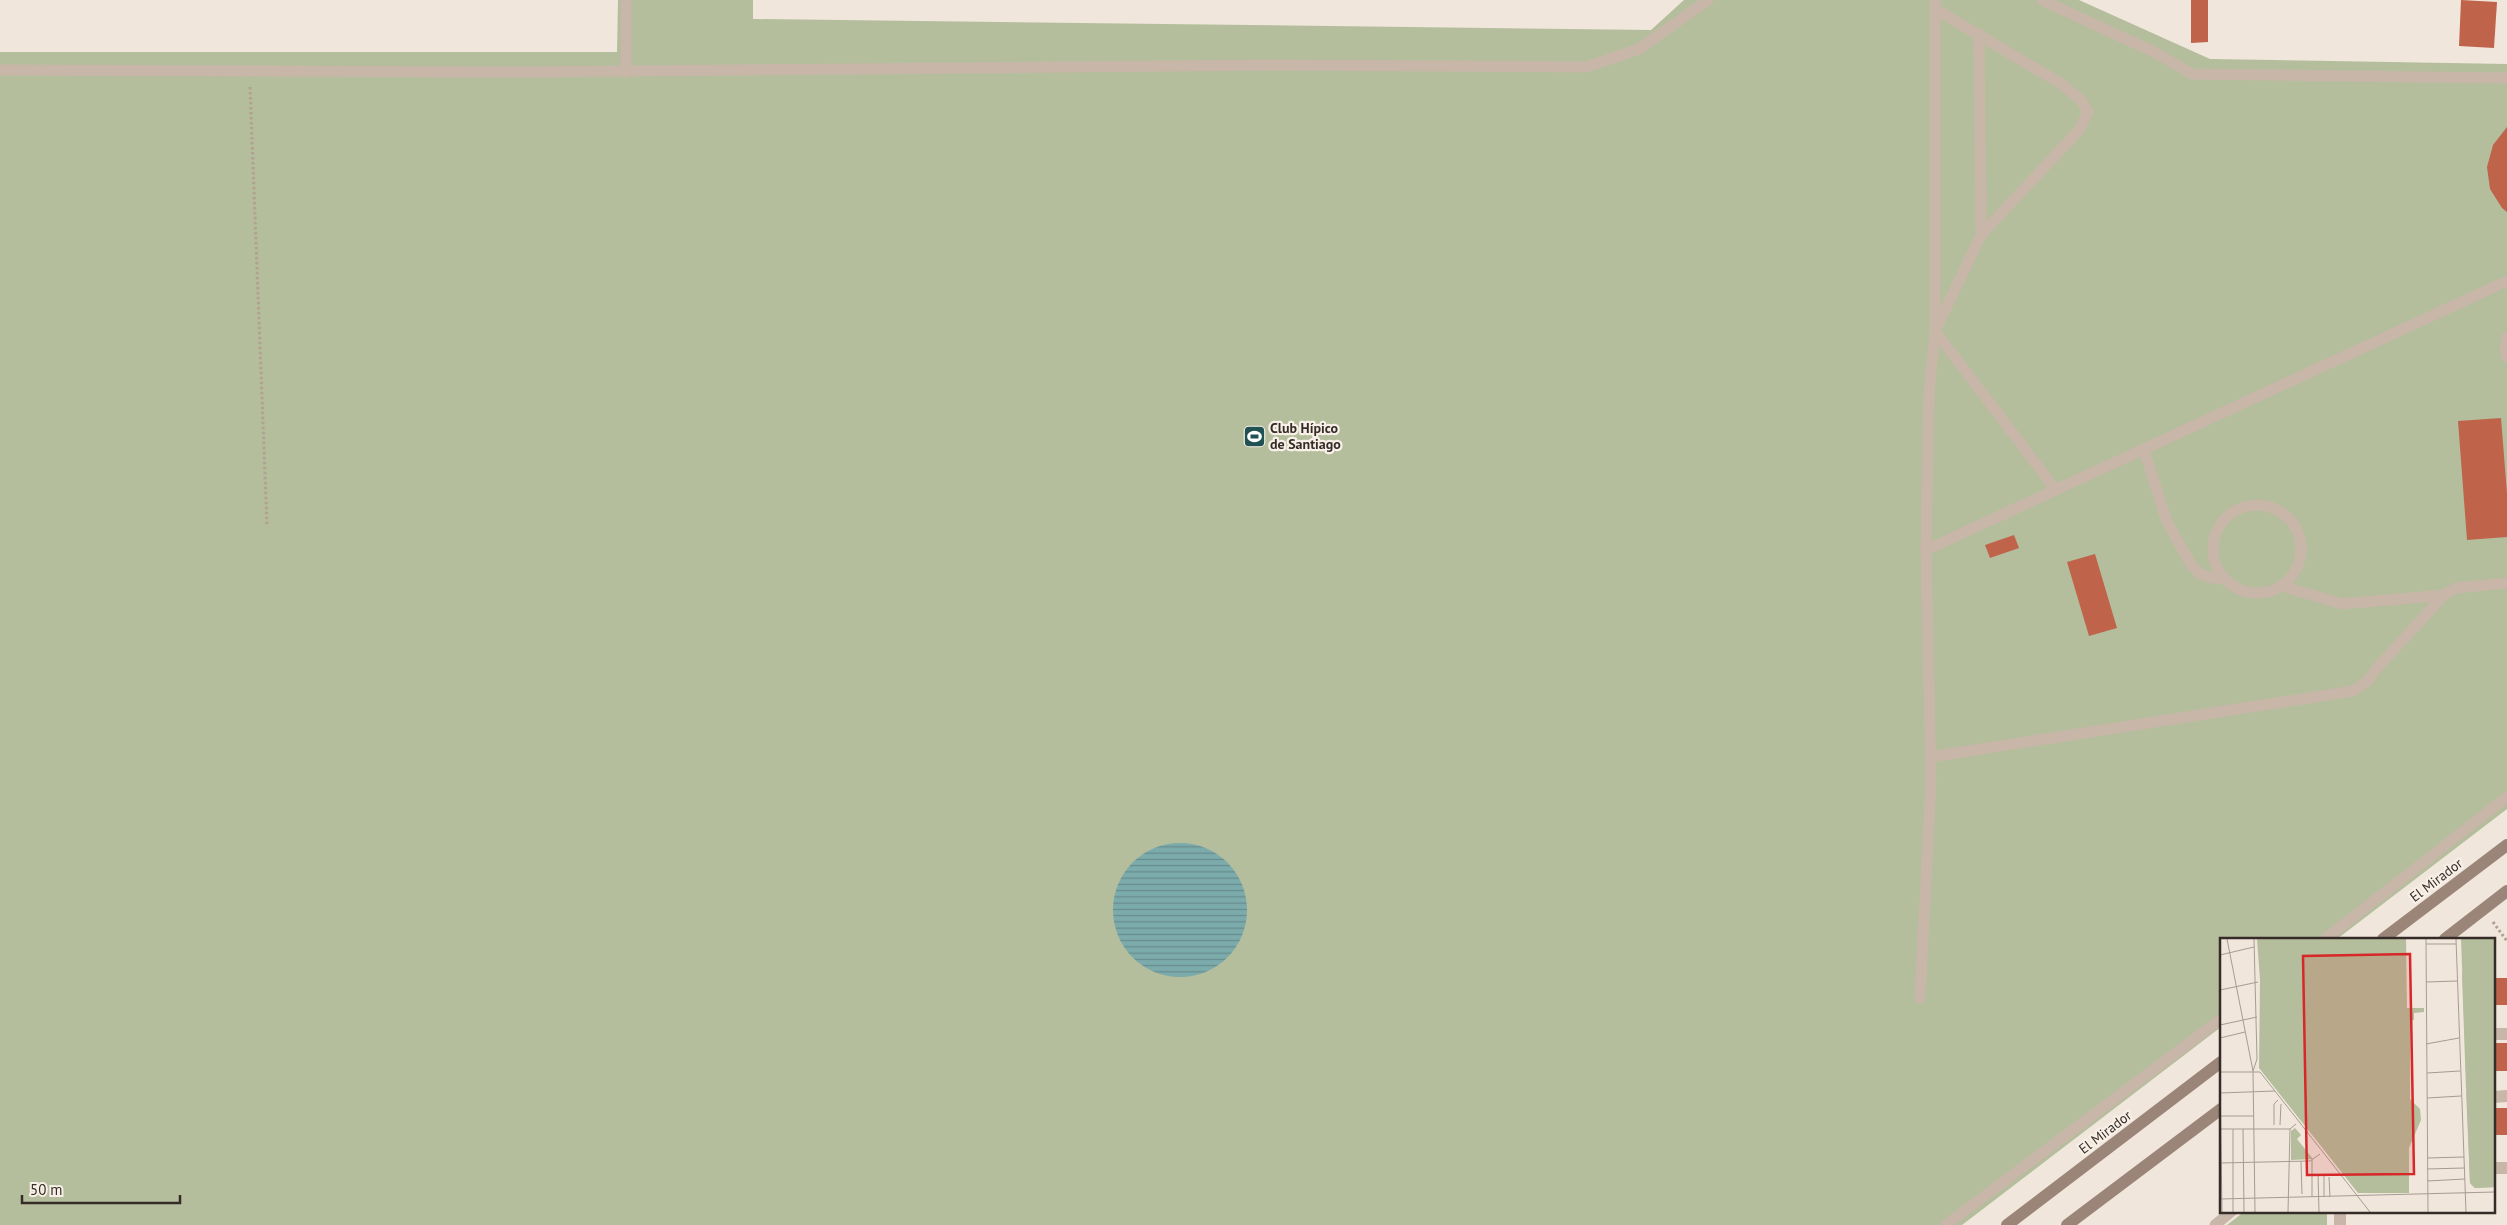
<svg xmlns="http://www.w3.org/2000/svg" width="2507" height="1225" font-family="'PT Sans',sans-serif">
<defs>
<pattern id="water-rules" width="6" height="5" patternUnits="userSpaceOnUse" patternTransform="scale(1.25)"><rect width="6" height="5" fill="#7cabac"/><path d="M0 2.5h6" fill="none" stroke="#668b8c"/></pattern>
</defs>
<rect width="100%" height="100%" fill="#f0e6db"/>
<!-- green -->
<g fill="#b4be9c">
<path d="M618,0H753V19L1651,30L1684,0H2079L2210,59L2507,64V809L2337,939H2221V1027L1962,1225H0V52H617Z"/>
<path d="M2245,1211H2327V1225H2227Z"/>
</g>
<!-- water -->
<circle fill="url(#water-rules)" cx="1180" cy="910" r="67"/>
<!-- building -->
<g fill="#bf644a">
<path d="M2191,0H2208V42L2191,43Z"/>
<path d="M2461,0L2497,2L2494,48L2459,46Z"/>
<path d="M2507,127V212L2502,208L2490,189L2487,167L2493,145Z"/>
<path d="M2501,418L2507,493V537L2467,540L2458,421Z"/>
<path d="M2014,535L2019,548L1990,558L1985,545Z"/>
<path d="M2095,554L2117,628L2089,636L2067,562Z"/>
<rect x="2493" y="978" width="14" height="27"/>
<rect x="2493" y="1043" width="14" height="28"/>
<rect x="2493" y="1108" width="14" height="27"/>
</g>
<g fill="none" stroke-linecap="round" stroke-linejoin="round">
<!-- path -->
<g stroke="#b3a092" stroke-width="3" stroke-dasharray="2.5 2.5" stroke-linecap="butt">
<path d="M250,87L267,526"/>
<path d="M2493,922L2507,941"/>
</g>
<!-- lane -->
<g stroke="#c8b6a8" stroke-width="11">
<path d="M2042,0L2156,53L2192,74L2507,78"/>
<path d="M1935,9L2060,83L2081,100L2088,112L2079,130L1981,235L1935,331L2056,490"/>
<path d="M1979,34L1981,235"/>
<path d="M0,70L520,72L1276,65L1586,67L1639,49L1708,0"/>
<path d="M626,72V0"/>
<path d="M2507,337L2505,351L2507,357"/>
<path d="M2144,450L2167,522L2192,566L2200,574L2212,578L2224,579"/>
<circle cx="2257" cy="549" r="44"/>
<path d="M1926,550L1929,393L1935,331V0"/>
<path d="M2282,586L2342,604L2444,595"/>
<path d="M1930,757L2353,691L2368,681L2376,669L2444,595L2456,588L2507,583"/>
<path d="M2325,939L2507,797"/>
<path d="M1920,998L1931,782L1926,550L2507,281"/>
<path d="M1946,1225L2221,1019"/>
<path d="M2215,1225L2232,1211"/>
</g>
<!-- street -->
<g stroke="#c8b6a8" stroke-width="12">
<path d="M2493,1034H2507"/>
<path d="M2493,1097L2507,1096"/>
<path d="M2493,1168H2507"/>
<path d="M2340,1211V1225"/>
</g>
<!-- secondary -->
<g stroke="#9b8579" stroke-width="12">
<path d="M2383,939L2507,845"/>
<path d="M2445,939L2507,891"/>
<path d="M2007,1225L2221,1062"/>
<path d="M2067,1225L2221,1109"/>
</g>
</g>
<!-- icons -->
<defs>
<symbol id="stadium-square" viewBox="-11 -11 22 22"><rect x="-9" y="-9" width="18" height="18" rx="4" fill="#205254" stroke="#f8f0e7"/><path d="M0-5a6.5 5 0 1 0 0 10a6.5 5 0 1 0 0-10ZM-3.5-1.8h7v3.6h-7Z" fill="#fff"/></symbol>
</defs>
<g fill-rule="evenodd">
<use href="#stadium-square" x="1242" y="424" width="25" height="25"/>
</g>
<g text-anchor="middle" dominant-baseline="central" stroke-width="4.5" stroke-linejoin="round" paint-order="stroke">
<!-- poi labels -->
<g font-size="14" font-weight="bold" fill="#352c28" stroke="#f8f0e7" text-anchor="start">
<text x="1270" y="428">Club Hípico<tspan x="1270" dy="16">de Santiago</tspan></text>
</g>
<!-- street labels -->
<g font-size="14" fill="#352c28" stroke="#f8f0e7">
<text transform="translate(2436 880) rotate(-37)">El Mirador</text>
<text transform="translate(2105 1132) rotate(-37)">El Mirador</text>
</g>
</g>
<!-- overview -->
<g transform="translate(2220 938)">
<rect width="275" height="275" fill="#f0e6db"/>
<path d="M37,1H186L187,70H204V74L194,75V82H190V161L200,171L201,182L189,210V255H138L39,130L40,42ZM241,1H275V249L255,250L250,245ZM75,190L81,197L77,201L93,221L71,222V193Z" fill="#b4be9c"/>
<path d="M257,34L262,61L270,75L275,73L272,90L275,98V135L263,153L246,151L242,35ZM246,152L264,154L265,166L272,174L273,188L263,224L266,231L275,235V249L255,250L250,245ZM275,173V217H267L265,224L270,230L275,228V233L266,230L264,223Z" fill="#b4be9c"/>
<path fill="none" stroke="#a59c93" stroke-width="1" d="M7,1L33,133M206,1L208,274M236,1L246,274M206,6H236M0,17L34,9M206,44L237,43M0,52L38,44M0,87L37,79M0,100L25,94M206,106L239,100M33,133L35,274M33,133L37,121L34,1M0,134H40L150,274M207,135L240,133M0,142L2,274M0,155L55,153M207,160L241,158M1,178H34M54,187V166L58,162M60,187L61,166M0,191H70L76,186M13,191V274M23,191L24,274M207,220L244,219M92,222V259M81,223L82,256M0,225L90,223L100,216M207,231L244,230M98,236L99,274M104,236V259M109,239L110,259M207,243L245,241M0,261L275,254M68,274L70,191"/>
<path fill="#d62828" fill-opacity="0.15" stroke="#d62828" stroke-width="2.5" d="M190,16L194,236L87,237L83,18Z"/>
<rect width="275" height="275" fill="none" stroke="#352c28" stroke-width="2.5"/>
</g>
<!-- scale -->
<path d="M22 1195v8h158v-8" fill="none" stroke="#352c28" stroke-width="2.5"/>
<text x="30" y="1195" font-size="15" fill="#352c28" stroke="#f8f0e7" stroke-width="4" paint-order="stroke">50 m</text>
</svg>
